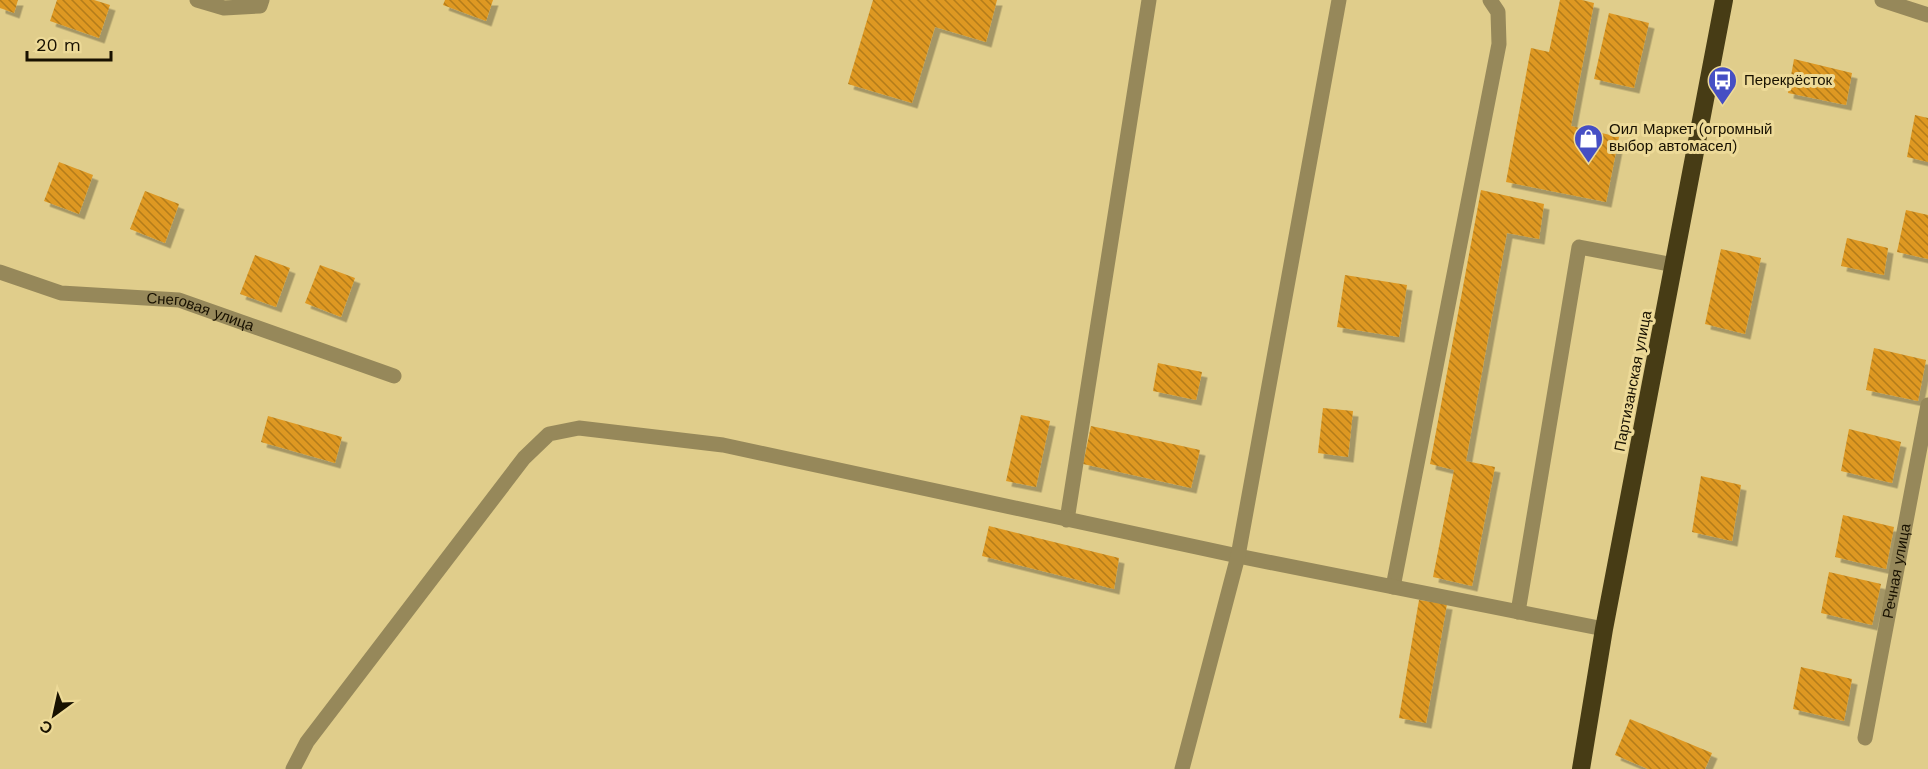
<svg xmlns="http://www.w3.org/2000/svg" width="1928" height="769" font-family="'Work Sans',sans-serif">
<defs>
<pattern id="building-back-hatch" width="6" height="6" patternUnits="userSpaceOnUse" patternTransform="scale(1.5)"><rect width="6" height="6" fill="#de9822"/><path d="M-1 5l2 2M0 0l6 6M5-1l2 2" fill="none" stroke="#b37b1b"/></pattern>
<filter id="shadow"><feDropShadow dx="5.5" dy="5.5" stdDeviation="0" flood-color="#0004"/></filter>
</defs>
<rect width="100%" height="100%" fill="#e0cd8b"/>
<!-- building -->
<g fill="url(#building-back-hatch)" filter="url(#shadow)">
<path d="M0,0H18L14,13L0,8Z"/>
<path d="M57,0H94L110,5L99,38L50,21Z"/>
<path d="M445,0H493L486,21L443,5Z"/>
<path d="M873,0H997L986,42L935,27L912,103L848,84Z"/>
<path d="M1560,0H1582L1594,3L1571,126L1619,137L1606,202L1506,182L1531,48L1549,52Z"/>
<path d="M1609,13L1649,23L1634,88L1594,79Z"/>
<path d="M1794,59L1852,73L1846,105L1788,93Z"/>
<path d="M1915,115L1928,118V162L1907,157Z"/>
<path d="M59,162L93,175L79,214L44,201Z"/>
<path d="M1481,190L1544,204L1539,239L1507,233L1466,461L1495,467L1472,586L1433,577L1454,470L1430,464Z"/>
<path d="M145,191L179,204L165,243L130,229Z"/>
<path d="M1906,210L1928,215V259L1897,252Z"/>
<path d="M1847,238L1888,248L1884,275L1841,266Z"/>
<path d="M1721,249L1761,258L1745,334L1705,324Z"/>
<path d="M255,255L290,268L276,307L240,294Z"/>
<path d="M320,265L355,278L341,317L305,303Z"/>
<path d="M1345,275L1407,285L1399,337L1337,327Z"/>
<path d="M1874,348L1926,360L1918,401L1866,390Z"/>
<path d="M1158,363L1202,372L1196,400L1153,391Z"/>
<path d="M1323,408L1353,411L1348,457L1318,453Z"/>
<path d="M1021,415L1050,421L1036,487L1006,481Z"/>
<path d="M268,416L342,437L335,463L261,442Z"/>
<path d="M1091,426L1200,450L1191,488L1083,464Z"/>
<path d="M1849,429L1901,442L1892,483L1841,471Z"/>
<path d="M1701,476L1741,485L1732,541L1692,532Z"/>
<path d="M1843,515L1894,527L1886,569L1835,557Z"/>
<path d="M989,526L1119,558L1114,589L982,556Z"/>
<path d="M1829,572L1881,584L1872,625L1821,613Z"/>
<path d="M1419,600L1447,604L1426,723L1399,718Z"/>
<path d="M1801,667L1852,679L1844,721L1793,709Z"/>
<path d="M1630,719L1712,753L1705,769H1648L1615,755Z"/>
</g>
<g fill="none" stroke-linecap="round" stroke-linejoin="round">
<!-- minor -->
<g stroke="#96885a" stroke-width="15">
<path d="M197,0L224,8L260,6L262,0"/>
<path d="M1882,0L1928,15"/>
<path id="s1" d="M0,272L61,293L179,300L394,376"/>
<path d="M1067,520L1149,0"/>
<path d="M1393,587L1499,44L1498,12L1490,0"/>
<path d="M1518,612L1579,247L1674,265"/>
<path id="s2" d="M1865,738L1928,405"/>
<path d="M293,769L307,742L524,458L549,434L579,428L723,445L1238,556L1604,629"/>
<path d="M1182,769L1238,556L1339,0"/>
</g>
<!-- highway -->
<path stroke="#473c15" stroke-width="18" d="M1581,769L1604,629L1724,0"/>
</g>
<!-- icons -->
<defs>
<symbol id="bus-pin" viewBox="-11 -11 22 30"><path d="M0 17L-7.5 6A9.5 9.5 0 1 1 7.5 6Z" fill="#464fc4" stroke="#edda98"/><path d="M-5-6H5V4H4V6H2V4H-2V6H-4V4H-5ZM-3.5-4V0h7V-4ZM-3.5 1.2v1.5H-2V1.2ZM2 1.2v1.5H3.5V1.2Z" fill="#fff"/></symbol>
<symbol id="shop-pin" viewBox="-11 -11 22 30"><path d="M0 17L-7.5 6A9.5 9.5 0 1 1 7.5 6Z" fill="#464fc4" stroke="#edda98"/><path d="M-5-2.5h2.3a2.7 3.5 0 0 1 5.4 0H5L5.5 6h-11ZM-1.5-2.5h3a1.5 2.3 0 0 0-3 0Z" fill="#fff"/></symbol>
</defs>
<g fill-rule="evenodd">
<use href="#bus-pin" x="1706" y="64" width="33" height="45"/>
<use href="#shop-pin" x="1572" y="122" width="33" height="45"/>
</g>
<g text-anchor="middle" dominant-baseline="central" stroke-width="6" stroke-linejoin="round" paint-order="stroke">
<!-- poi labels -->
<g font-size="15" fill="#181100" stroke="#edda98" text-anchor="start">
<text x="1744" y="80">Перекрёсток</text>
<text x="1609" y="129">Оил Маркет (огромный<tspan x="1609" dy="17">выбор автомасел)</tspan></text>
</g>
<!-- street labels -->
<g font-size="15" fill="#181100" stroke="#edda98">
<text stroke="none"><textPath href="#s1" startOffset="206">Снеговая улица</textPath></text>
<text transform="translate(1633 381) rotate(-79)">Партизанская улица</text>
<text stroke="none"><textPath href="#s2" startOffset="170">Речная улица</textPath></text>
</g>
</g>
<!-- north arrow -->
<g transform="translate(54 715) rotate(213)" stroke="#edda98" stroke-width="4.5" paint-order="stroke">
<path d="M0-4.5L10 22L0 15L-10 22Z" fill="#181100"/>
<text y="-9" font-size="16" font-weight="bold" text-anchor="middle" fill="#181100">С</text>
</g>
<!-- scale -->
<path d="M27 51v9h84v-9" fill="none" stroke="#181100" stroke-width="3"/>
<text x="36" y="51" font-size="18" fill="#181100" stroke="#edda98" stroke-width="4.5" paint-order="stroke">20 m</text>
</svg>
